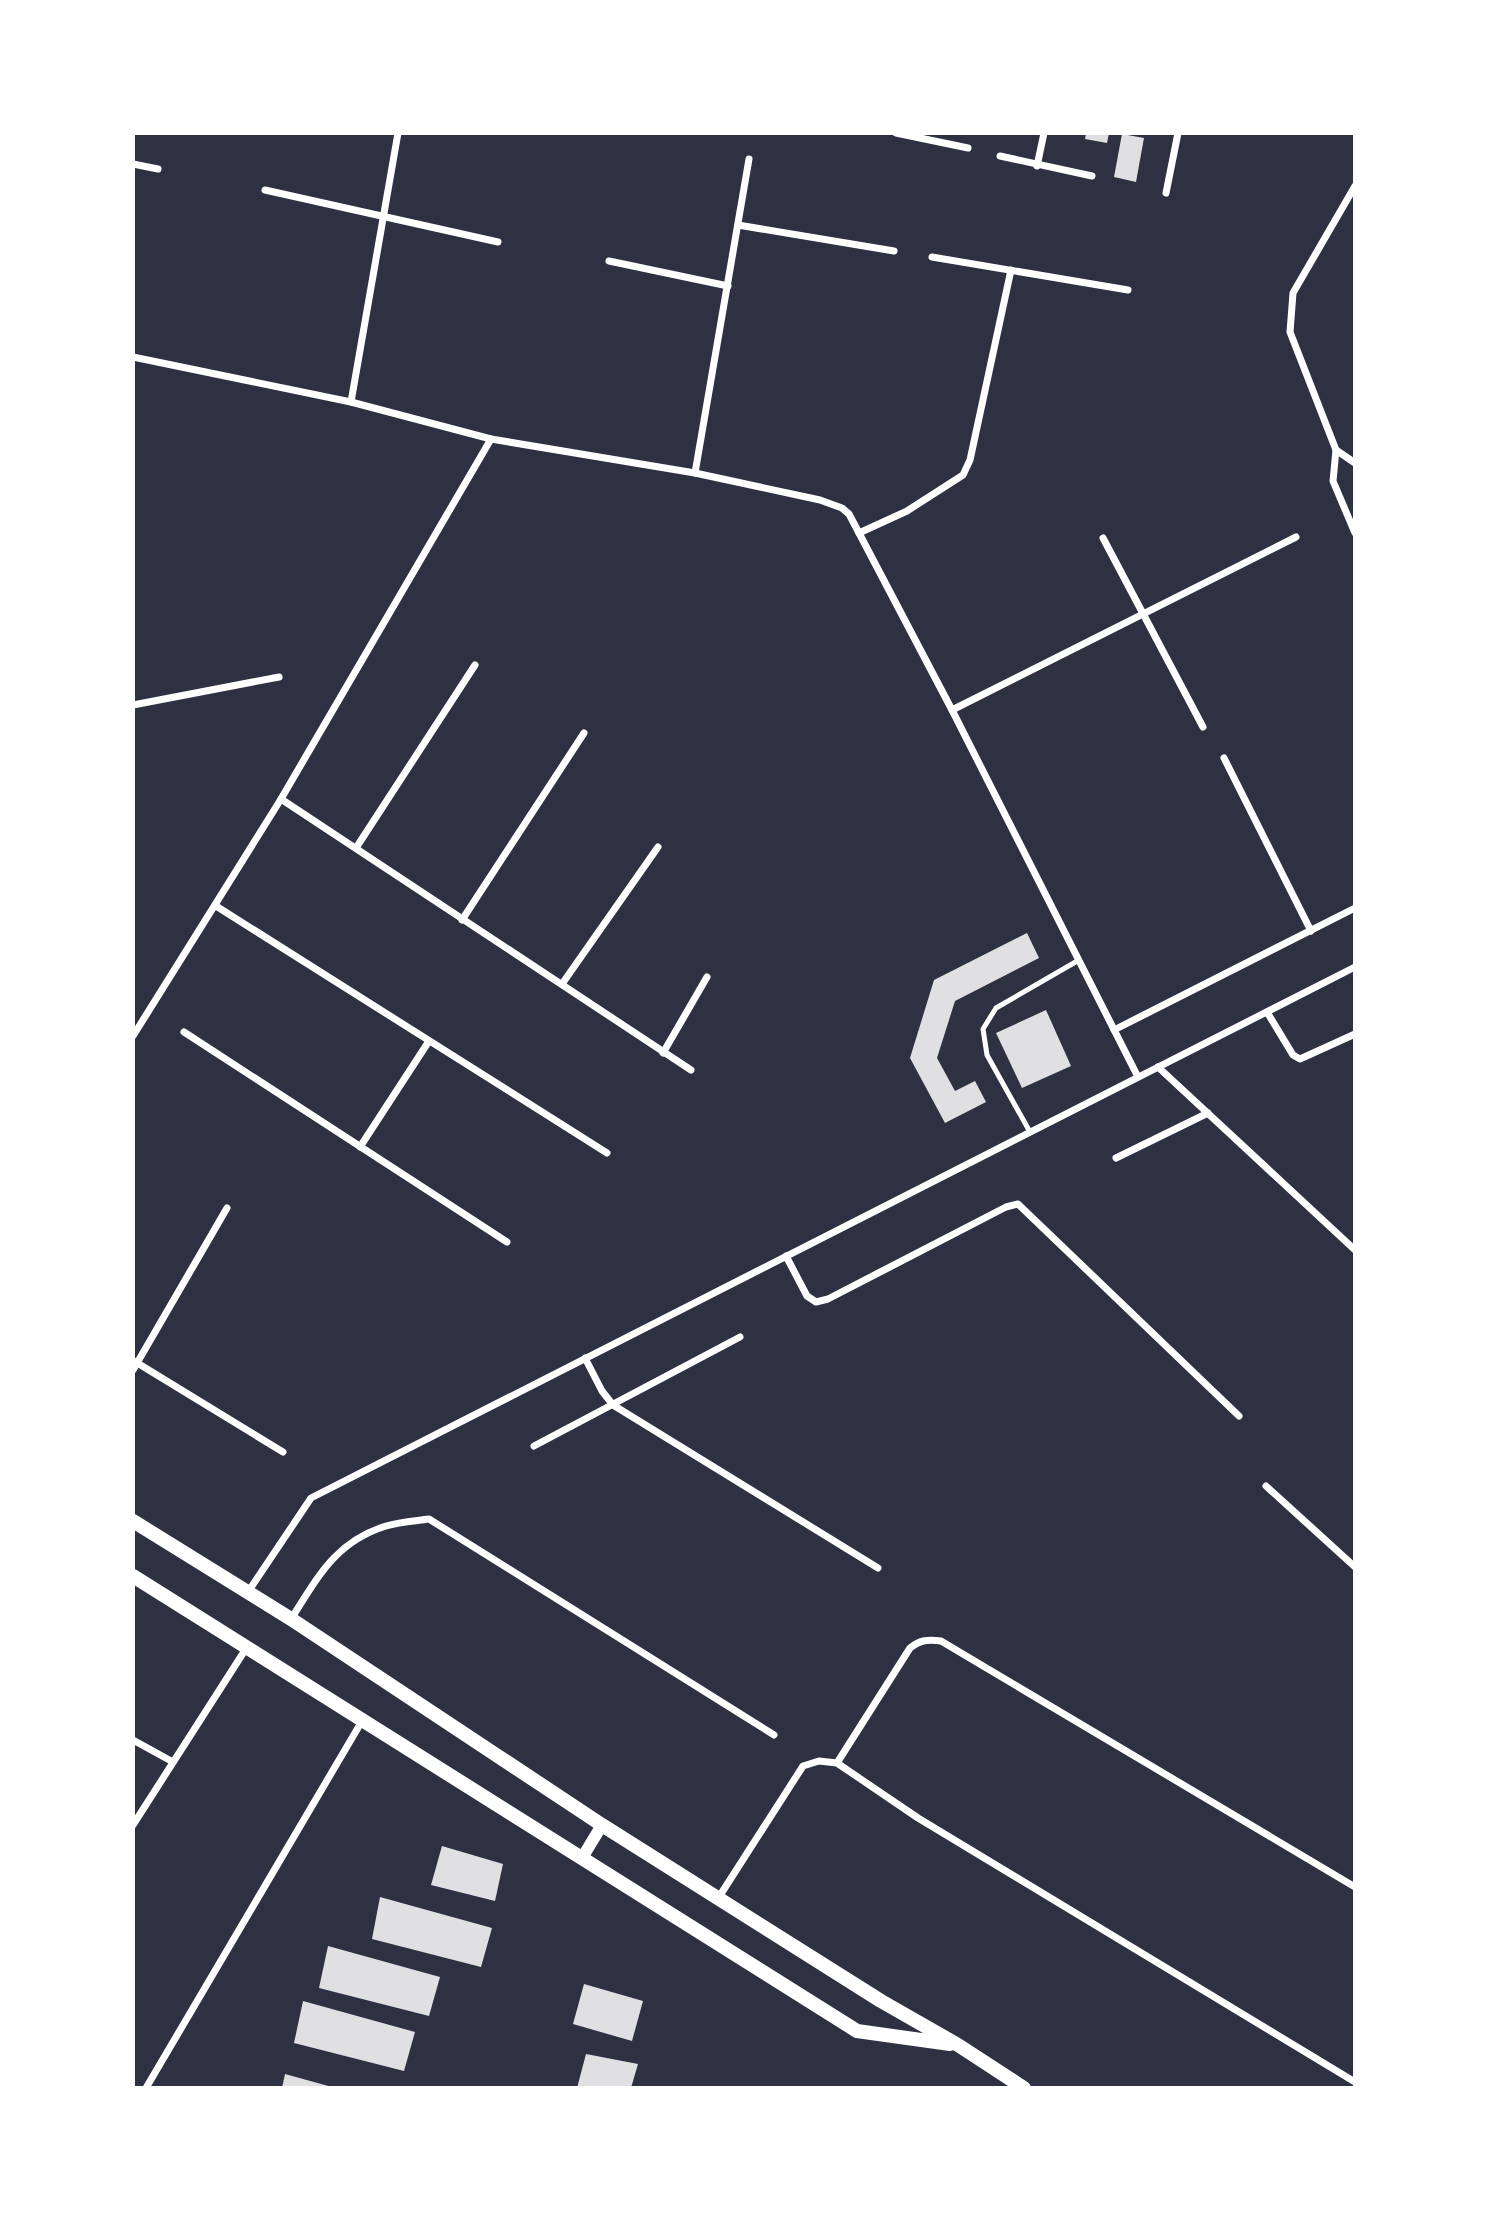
<svg xmlns="http://www.w3.org/2000/svg" width="1488" height="2221" font-family="Roboto,sans-serif">
<rect width="100%" height="100%" fill="#2d3142"/>
<!-- building -->
<g fill="#e0e0e3">
<path d="M1086,133H1109L1107,143L1085,139Z"/>
<path d="M1122,134L1144,138L1136,182L1114,177Z"/>
<path d="M1027,933L1039,958L955,1001L937,1058L955,1091L975,1081L986,1102L945,1123L910,1058L934,980Z"/>
<path d="M1046,1010L1071,1066L1022,1088L996,1033Z"/>
<path d="M442,1846L503,1864L495,1901L431,1885Z"/>
<path d="M380,1897L492,1928L481,1967L372,1939Z"/>
<path d="M328,1946L440,1977L429,2016L319,1988Z"/>
<path d="M584,1984L643,2001L632,2041L573,2024Z"/>
<path d="M303,2001L415,2032L404,2071L294,2043Z"/>
<path d="M586,2054L638,2064L631,2088H577Z"/>
<path d="M285,2074L332,2087V2088H282Z"/>
</g>
<g fill="none" stroke-linecap="round" stroke-linejoin="round">
<!-- service -->
<path stroke="#fff" stroke-width="5" d="M1030,1132L987,1055L983,1029L996,1008L1079,960"/>
<!-- minor -->
<g stroke="#fff" stroke-width="7">
<path d="M896,133L968,148"/>
<path d="M1000,156L1092,176"/>
<path d="M133,164L158,169"/>
<path d="M1037,166L1044,133"/>
<path d="M1355,186L1293,293L1290,332L1336,450L1333,481L1355,533"/>
<path d="M265,190L498,242"/>
<path d="M1166,193L1178,133"/>
<path d="M738,225L894,251"/>
<path d="M932,257L1128,290"/>
<path d="M609,261L728,286"/>
<path d="M133,357L351,402L491,439L695,473L820,500L842,508L849,514L859,533L952,710L1138,1077"/>
<path d="M351,402L398,133"/>
<path d="M1336,450L1355,463"/>
<path d="M695,473L749,159"/>
<path d="M859,533L907,511L963,475L970,460L1011,270"/>
<path d="M1103,538L1203,727"/>
<path d="M133,705L279,677"/>
<path d="M952,710L1296,537"/>
<path d="M1224,758L1311,931"/>
<path d="M281,799L691,1070"/>
<path d="M356,848L475,665"/>
<path d="M216,906L607,1153"/>
<path d="M462,920L584,733"/>
<path d="M562,984L658,847"/>
<path d="M1267,1012L1293,1055L1300,1059L1355,1034"/>
<path d="M1114,1030L1355,908"/>
<path d="M184,1032L507,1242"/>
<path d="M133,1036L281,799L491,439"/>
<path d="M663,1053L707,977"/>
<path d="M1158,1067L1355,1250"/>
<path d="M360,1147L429,1041"/>
<path d="M1116,1158L1208,1113"/>
<path d="M786,1256L807,1296L816,1302L828,1299L1006,1207L1018,1204L1239,1416"/>
<path d="M585,1358L602,1391L613,1405L878,1568"/>
<path d="M134,1361L283,1452"/>
<path d="M133,1370L227,1208"/>
<path d="M534,1446L740,1337"/>
<path d="M1266,1486L1355,1567"/>
<path d="M248,1592L311,1498L1355,967"/>
<path d="M291,1619C318,1577 335,1542 386,1526C400,1522 415,1521 429,1519L774,1735"/>
<path d="M133,1740L173,1762"/>
<path d="M837,1763L910,1648C920,1640 928,1639 941,1641L1355,1887"/>
<path d="M133,1825L247,1647"/>
<path d="M719,1897L803,1766L819,1761L837,1763L918,1818L1355,2082"/>
<path d="M146,2088L362,1721"/>
</g>
<!-- tertiary -->
<path stroke="#fff" stroke-width="12" d="M582,1858L602,1825"/>
<!-- secondary -->
<g stroke="#fff" stroke-width="14">
<path d="M133,1521L291,1619L602,1825L881,2001L958,2045L1024,2088"/>
<path d="M133,1576L857,2031L950,2044"/>
</g>
</g>
<!-- border -->
<rect width="1488" height="2221" fill="none" stroke="#ffffff" stroke-width="270"/>
</svg>
